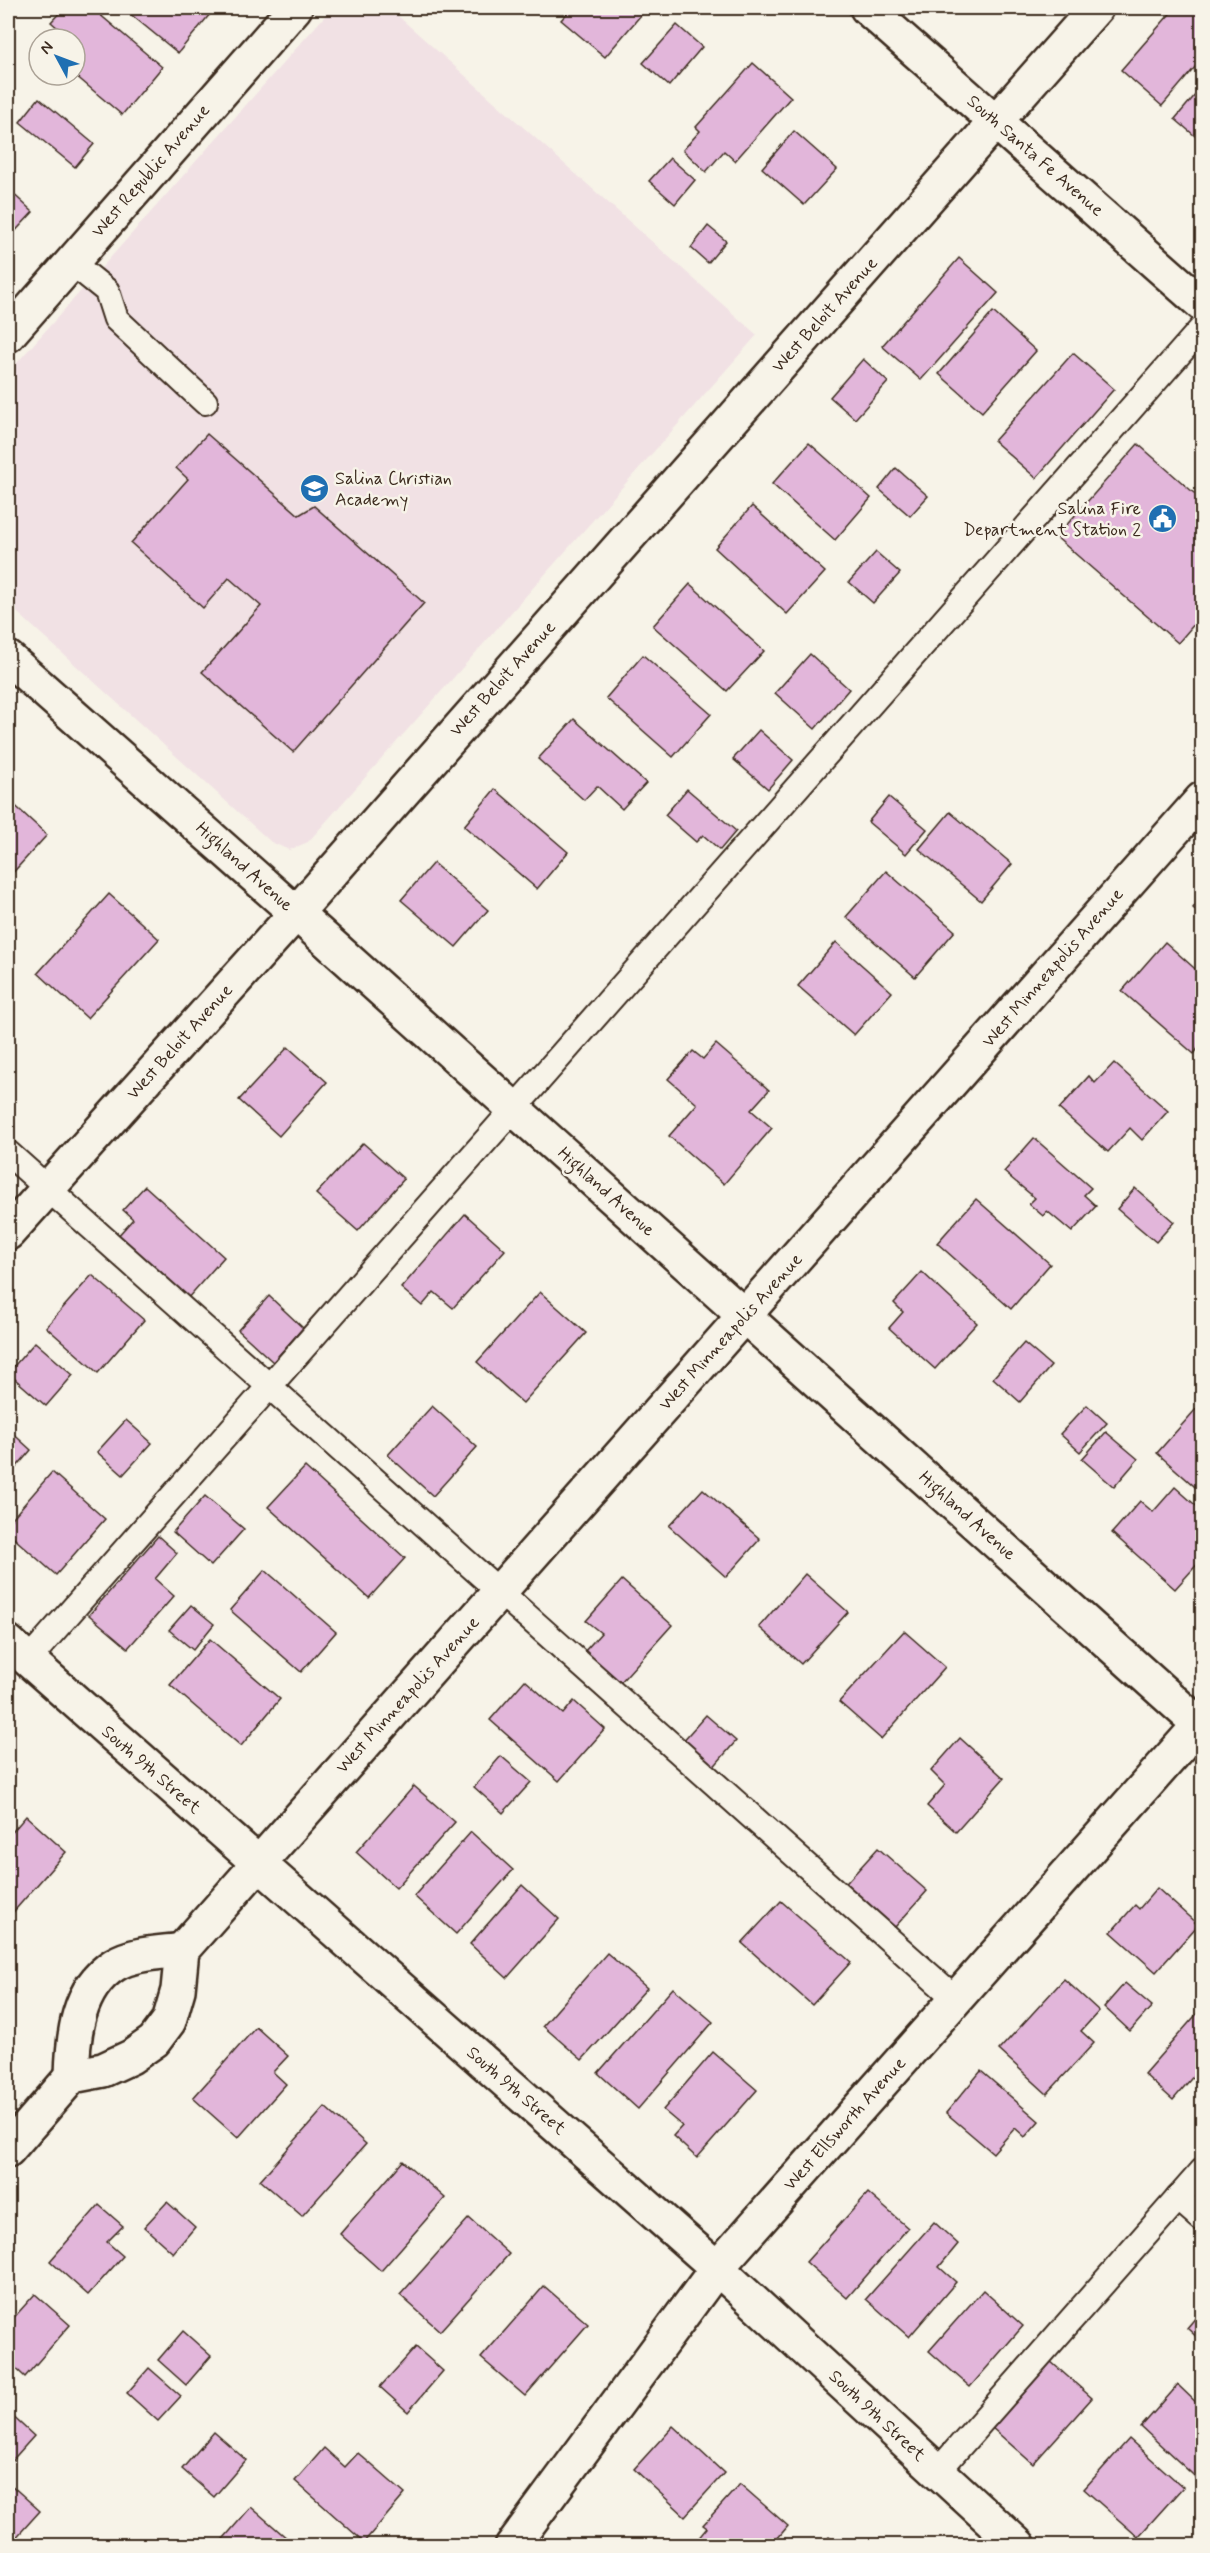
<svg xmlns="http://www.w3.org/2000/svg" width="1210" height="2553" font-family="Mynerve,sans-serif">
<rect width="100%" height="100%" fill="#f7f3e8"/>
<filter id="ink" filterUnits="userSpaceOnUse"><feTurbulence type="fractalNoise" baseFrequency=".0167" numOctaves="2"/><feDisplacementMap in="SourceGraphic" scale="12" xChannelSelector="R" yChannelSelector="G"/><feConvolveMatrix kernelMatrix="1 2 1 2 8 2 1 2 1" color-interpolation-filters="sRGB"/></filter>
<g filter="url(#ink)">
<!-- built -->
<path fill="#f1e1e4" d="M332,8H389L757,335L308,842L289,850L271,842L8,604V373Z"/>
<!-- building -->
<g fill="#e2b6da" stroke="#3b2a1e" stroke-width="1.5">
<path d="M64,8H92L162,67L122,115L75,75V39H50L59,29L51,22Z"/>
<path d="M123,8H215L178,53Z"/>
<path d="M572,8H647L605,57L561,20Z"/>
<path d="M1175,8H1202V59L1162,106L1121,70Z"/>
<path d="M677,25L702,47L669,86L643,63Z"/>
<path d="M753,63L791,97L735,161L724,151L706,172L683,150L700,131L696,127Z"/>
<path d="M1202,87V142L1175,119Z"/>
<path d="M39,98L94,144L75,167L20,122Z"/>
<path d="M794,131L837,169L804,205L762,168Z"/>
<path d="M670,158L695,180L675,204L649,181Z"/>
<path d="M8,189L33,212L8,239Z"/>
<path d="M708,226L726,241L708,263L691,248Z"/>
<path d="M959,258L998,293L921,380L882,346Z"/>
<path d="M993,312L1036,351L982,412L939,374Z"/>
<path d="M1073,353L1114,389L1036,478L994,441Z"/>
<path d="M863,359L888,382L855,419L830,397Z"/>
<path d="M207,434L299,515L314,506L424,603L293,752L202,672L261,606L229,578L203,608L131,543L188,479L176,468Z"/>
<path d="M809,443L871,498L835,540L772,484Z"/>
<path d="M1138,444L1202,500V615L1178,643L1056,537Z"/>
<path d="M896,468L928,496L910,516L879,489Z"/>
<path d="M752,506L825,572L787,614L715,548Z"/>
<path d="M876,552L900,573L873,603L849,582Z"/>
<path d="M690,584L764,651L727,691L653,626Z"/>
<path d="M810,654L849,689L815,729L775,693Z"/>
<path d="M643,655L711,714L673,757L606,698Z"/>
<path d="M574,719L646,783L622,809L597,786L584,800L538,759Z"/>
<path d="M759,730L793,760L768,789L733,759Z"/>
<path d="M495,789L568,852L537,889L464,826Z"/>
<path d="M687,789L736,831L720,850L703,835L696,842L665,815Z"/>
<path d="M889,797L927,829L906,854L868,822Z"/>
<path d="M8,799L47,835L8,878Z"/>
<path d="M950,812L1012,864L981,901L919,849Z"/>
<path d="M433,863L488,910L456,947L401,900Z"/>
<path d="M886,871L955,931L915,977L846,917Z"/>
<path d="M109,894L159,939L87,1018L38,973Z"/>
<path d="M1202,897V916L1193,908Z"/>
<path d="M836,942L892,992L854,1035L798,986Z"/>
<path d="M1165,942L1202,975V1043L1194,1054L1122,991Z"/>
<path d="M716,1044L769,1090L751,1110L772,1128L724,1184L669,1136L697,1104L668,1079L693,1051L703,1059Z"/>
<path d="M288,1047L327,1082L279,1136L239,1100Z"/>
<path d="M1114,1063L1168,1111L1142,1140L1130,1128L1108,1152L1059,1109L1089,1076L1095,1083Z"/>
<path d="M1034,1138L1091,1188L1084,1195L1096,1206L1072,1232L1047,1211L1043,1216L1029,1204L1035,1198L1004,1172Z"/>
<path d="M363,1143L404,1179L358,1231L316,1194Z"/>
<path d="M145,1186L224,1257L187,1299L117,1237L133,1219L123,1210Z"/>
<path d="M1135,1188L1174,1222L1156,1242L1117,1209Z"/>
<path d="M976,1199L1050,1264L1011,1309L937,1243Z"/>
<path d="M465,1214L505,1250L453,1308L434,1292L422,1306L401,1288Z"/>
<path d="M922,1272L977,1323L935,1369L889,1328L903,1312L894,1303Z"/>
<path d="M92,1275L144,1320L98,1373L46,1327Z"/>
<path d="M540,1292L586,1333L523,1403L477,1362Z"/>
<path d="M269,1296L303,1328L273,1362L238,1330Z"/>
<path d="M35,1342L73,1375L46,1406L8,1373Z"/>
<path d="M1024,1343L1051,1366L1020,1402L993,1378Z"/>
<path d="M1087,1405L1107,1423L1080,1452L1060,1434Z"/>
<path d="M432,1406L477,1447L433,1496L388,1455Z"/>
<path d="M1196,1409L1202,1415V1493L1157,1453Z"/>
<path d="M126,1420L152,1443L123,1475L97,1452Z"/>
<path d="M8,1429L31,1450L8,1477Z"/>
<path d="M1106,1432L1138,1459L1114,1487L1082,1459Z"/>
<path d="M305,1467L405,1558L369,1598L268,1507Z"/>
<path d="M52,1472L105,1519L56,1575L8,1533V1523Z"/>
<path d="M1175,1487L1202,1511V1559L1175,1589L1112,1533L1140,1501L1153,1512Z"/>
<path d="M703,1489L760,1539L726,1577L669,1526Z"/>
<path d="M205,1496L244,1529L211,1566L173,1532Z"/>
<path d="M158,1536L177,1553L155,1579L174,1596L128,1648L89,1615Z"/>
<path d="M265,1570L336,1632L301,1672L230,1610Z"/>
<path d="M805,1574L848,1612L801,1664L759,1627Z"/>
<path d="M622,1580L672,1625L619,1684L584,1652L601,1633L586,1621Z"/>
<path d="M191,1605L214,1624L193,1650L169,1630Z"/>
<path d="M904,1631L945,1667L881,1739L839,1702Z"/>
<path d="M210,1639L280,1699L241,1746L170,1685Z"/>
<path d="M525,1680L563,1714L574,1701L605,1729L559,1781L490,1720Z"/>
<path d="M706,1715L736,1741L711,1770L681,1743Z"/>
<path d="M960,1738L1004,1778L956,1832L927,1806L945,1785L931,1771Z"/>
<path d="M501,1756L531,1782L503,1813L474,1787Z"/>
<path d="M414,1786L455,1822L396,1888L356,1852Z"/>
<path d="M26,1816L66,1852L8,1918V1837Z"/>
<path d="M471,1832L513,1870L456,1934L414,1896Z"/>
<path d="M878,1848L927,1891L888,1935L839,1891Z"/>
<path d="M522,1885L559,1919L507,1978L470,1944Z"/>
<path d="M1157,1888L1198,1925L1156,1972L1111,1932L1135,1905L1139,1909Z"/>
<path d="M781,1901L851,1962L812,2005L742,1943Z"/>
<path d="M607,1953L647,1988L582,2060L543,2026Z"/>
<path d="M1064,1979L1099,2011L1081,2031L1094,2043L1047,2094L999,2050Z"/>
<path d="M1125,1983L1152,2006L1130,2031L1104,2007Z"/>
<path d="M673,1988L713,2022L638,2109L598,2073Z"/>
<path d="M1202,2008V2066L1173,2100L1144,2074Z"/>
<path d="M256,2027L288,2056L273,2072L286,2084L238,2138L193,2098Z"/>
<path d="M713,2052L757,2090L697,2158L673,2136L682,2126L663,2110Z"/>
<path d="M981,2071L1039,2121L1025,2137L1015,2128L993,2153L946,2113Z"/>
<path d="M325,2107L366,2144L302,2216L260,2180Z"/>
<path d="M403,2161L445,2198L381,2271L340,2234Z"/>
<path d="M868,2193L908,2228L847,2298L806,2262Z"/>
<path d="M167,2202L195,2227L173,2253L144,2227Z"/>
<path d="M99,2205L123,2226L107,2242L123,2256L88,2295L50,2261Z"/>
<path d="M469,2218L509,2254L440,2331L400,2295Z"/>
<path d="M934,2222L958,2244L939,2267L956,2282L909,2337L866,2299Z"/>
<path d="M544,2286L588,2324L525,2396L481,2358Z"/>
<path d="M983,2290L1023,2326L970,2387L929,2351Z"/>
<path d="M35,2294L70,2325L25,2377L8,2361V2324Z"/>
<path d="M1202,2310V2342L1187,2328Z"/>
<path d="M183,2331L211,2356L186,2385L158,2360Z"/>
<path d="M416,2347L443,2371L408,2412L380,2387Z"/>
<path d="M1050,2361L1092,2398L1033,2464L991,2427Z"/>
<path d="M149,2368L181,2396L158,2421L127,2393Z"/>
<path d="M1178,2385L1202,2408V2483L1141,2427Z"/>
<path d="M8,2412L34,2436L8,2465Z"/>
<path d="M673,2426L724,2473L685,2516L634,2469Z"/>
<path d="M214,2432L246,2460L214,2497L182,2469Z"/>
<path d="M1129,2439L1183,2487L1138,2537L1084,2489Z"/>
<path d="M324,2448L345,2467L358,2453L405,2494L364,2542L295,2481Z"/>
<path d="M10,2484L40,2511L12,2542L8,2538V2486Z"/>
<path d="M740,2484L788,2526L771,2546H692L707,2528L703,2525Z"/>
<path d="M251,2507L296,2546H217Z"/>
<path d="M829,2537L839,2546H821Z"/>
</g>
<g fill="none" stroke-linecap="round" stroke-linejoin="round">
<defs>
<g id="lane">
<path d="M71,262L107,291L116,319L205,402"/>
<path d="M8,1153L956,1999"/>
<path d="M28,1660L1202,328"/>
<path d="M1178,2198L1202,2219"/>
<path d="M938,2471L1202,2171"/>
</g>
<g id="street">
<path d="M8,658L296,913L1202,1727"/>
<path d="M8,1233L296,913L1096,8"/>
<path d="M72,2076C73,2036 77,1989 114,1965C133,1953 160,1953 182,1950"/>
<path d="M8,2150L72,2076L103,2070L131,2057L154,2041L169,2021L178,1990L182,1950L1202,799"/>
<path d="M512,2546L717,2268L1202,1722"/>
</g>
<g id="secondary">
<path d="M867,8L1202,304"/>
<path d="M8,335L295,8"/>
</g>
<path id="primary" d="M8,1642L717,2268L1019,2546"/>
</defs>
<!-- lane casing -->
<use href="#lane" stroke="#3b2a1e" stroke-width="28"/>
<!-- street casing -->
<use href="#street" stroke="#3b2a1e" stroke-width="38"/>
<!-- secondary casing -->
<use href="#secondary" stroke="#3b2a1e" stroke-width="38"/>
<!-- primary casing -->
<use href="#primary" stroke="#3b2a1e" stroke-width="38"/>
<!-- lane -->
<use href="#lane" stroke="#f7f3e8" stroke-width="24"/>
<!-- street -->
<use href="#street" stroke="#f7f3e8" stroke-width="33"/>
<!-- secondary -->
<use href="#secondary" stroke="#f7f3e8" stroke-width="33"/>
<!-- primary -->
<use href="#primary" stroke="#f7f3e8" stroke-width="33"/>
</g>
</g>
<!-- icons -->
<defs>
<symbol id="school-disc" viewBox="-11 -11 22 22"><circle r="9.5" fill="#1f6fb2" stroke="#f7f3e8"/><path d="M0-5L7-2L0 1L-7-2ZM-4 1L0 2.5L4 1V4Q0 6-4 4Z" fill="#fff"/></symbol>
<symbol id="civic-disc" viewBox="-11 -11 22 22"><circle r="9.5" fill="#1f6fb2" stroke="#f7f3e8"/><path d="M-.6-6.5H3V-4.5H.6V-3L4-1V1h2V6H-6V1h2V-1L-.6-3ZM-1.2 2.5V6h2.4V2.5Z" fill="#fff"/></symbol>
</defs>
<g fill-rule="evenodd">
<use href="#school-disc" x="298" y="472" width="33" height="33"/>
<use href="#civic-disc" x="1146" y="502" width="33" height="33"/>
</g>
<g text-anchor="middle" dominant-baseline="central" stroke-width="5" stroke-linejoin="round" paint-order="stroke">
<!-- street labels -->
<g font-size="18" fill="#3b2a1e" stroke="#f7f3e8">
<text transform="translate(1035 156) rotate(41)">South Santa Fe Avenue</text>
<text transform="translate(151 171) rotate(-49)">West Republic Avenue</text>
<text transform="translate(825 315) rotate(-48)">West Beloit Avenue</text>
<text transform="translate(503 679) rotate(-48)">West Beloit Avenue</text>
<text transform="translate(244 867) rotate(42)">Highland Avenue</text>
<text transform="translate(1053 968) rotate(-49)">West Minneapolis Avenue</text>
<text transform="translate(180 1042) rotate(-48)">West Beloit Avenue</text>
<text transform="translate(606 1192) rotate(42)">Highland Avenue</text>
<text transform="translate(731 1332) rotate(-48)">West Minneapolis Avenue</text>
<text transform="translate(967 1516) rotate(42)">Highland Avenue</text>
<text transform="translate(408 1695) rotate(-48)">West Minneapolis Avenue</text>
<text transform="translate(151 1770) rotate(41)">South 9th Street</text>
<text transform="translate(516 2091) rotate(41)">South 9th Street</text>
<text transform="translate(845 2124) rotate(-48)">West Ellsworth Avenue</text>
<text transform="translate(877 2416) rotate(43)">South 9th Street</text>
</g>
<!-- poi labels -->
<g font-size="18" fill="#3b2a1e" stroke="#f7f3e8" text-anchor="start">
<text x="335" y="479">Salina Christian<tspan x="335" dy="21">Academy</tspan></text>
<text x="1141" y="509" text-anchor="end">Salina Fire<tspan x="1141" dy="21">Department Station 2</tspan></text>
</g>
</g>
<!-- margin -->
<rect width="1210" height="2553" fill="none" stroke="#f7f3e8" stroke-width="30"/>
<rect x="15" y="15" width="1180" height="2523" fill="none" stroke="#3b2a1e" stroke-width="2" filter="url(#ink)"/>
<!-- north arrow -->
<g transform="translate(57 57) rotate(311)"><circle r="28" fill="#f7f3e8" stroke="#aca397" stroke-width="1.5"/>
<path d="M0-4.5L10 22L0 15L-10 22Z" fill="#1f6fb2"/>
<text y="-9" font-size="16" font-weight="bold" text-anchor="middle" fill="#3b2a1e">N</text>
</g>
</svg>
